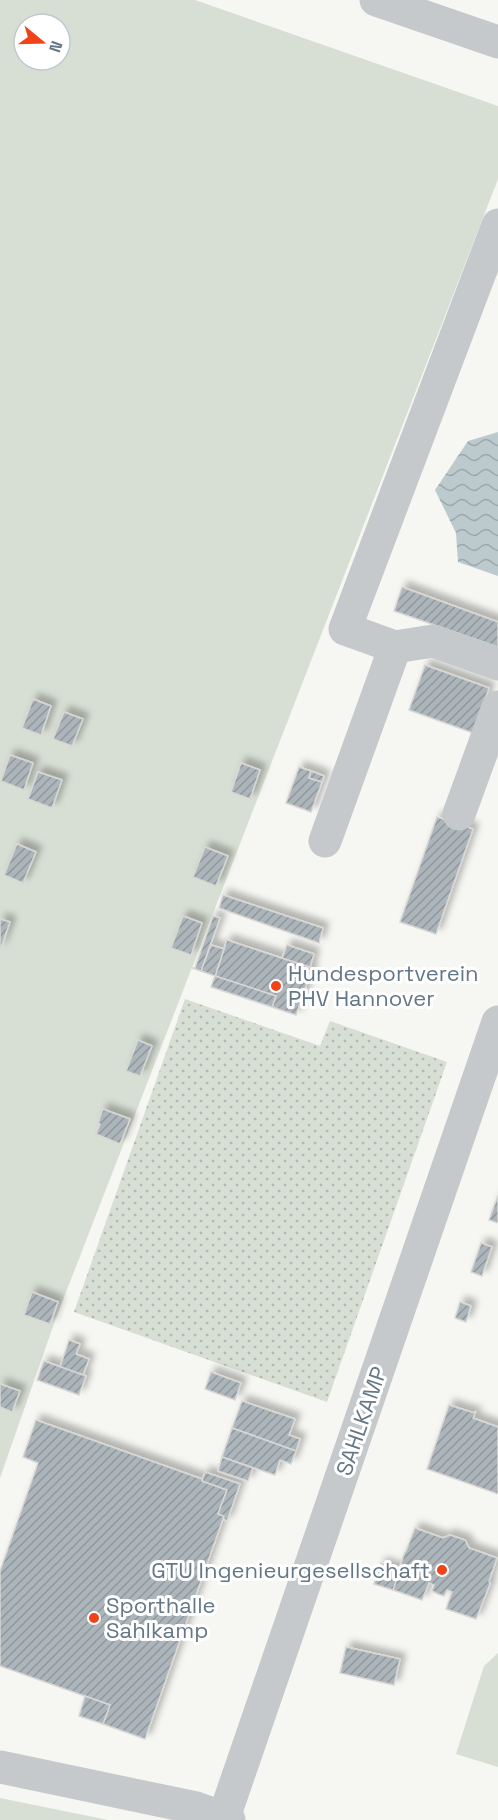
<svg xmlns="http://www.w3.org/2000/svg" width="498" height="1820" font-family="'Space Grotesk',sans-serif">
<defs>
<pattern id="grass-dots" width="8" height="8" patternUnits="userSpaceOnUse" patternTransform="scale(1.5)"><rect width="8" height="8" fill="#d7ded3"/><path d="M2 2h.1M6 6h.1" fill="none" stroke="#b2b9b1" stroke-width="1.8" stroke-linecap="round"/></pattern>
<pattern id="water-waves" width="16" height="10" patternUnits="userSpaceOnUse" patternTransform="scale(1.5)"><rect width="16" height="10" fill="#bcc9cd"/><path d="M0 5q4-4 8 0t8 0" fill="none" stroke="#9ca8ac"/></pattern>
<pattern id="building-hatch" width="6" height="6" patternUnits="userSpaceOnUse" patternTransform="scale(1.5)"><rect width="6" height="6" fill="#acb5ba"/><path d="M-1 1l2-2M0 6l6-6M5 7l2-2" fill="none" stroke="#90989d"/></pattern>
<filter id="shadow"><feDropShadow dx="5.5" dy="-5.5" stdDeviation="3" flood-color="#0004"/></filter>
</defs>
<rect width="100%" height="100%" fill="#f6f6f2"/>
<!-- grass -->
<path fill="url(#grass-dots)" d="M185,999L320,1046L330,1021L447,1062L327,1402L74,1312Z"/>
<!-- green -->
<g fill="#d7ded3" fill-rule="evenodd">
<path d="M0,0H195L498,106V179L56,1318L0,1478ZM24,24H60V60H24Z"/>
<path d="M498,1653V1767L456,1754L484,1666Z"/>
<path d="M0,1798L108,1820H0Z"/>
</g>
<!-- water -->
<path fill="url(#water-waves)" d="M498,432V576L458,562L456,533L435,490L468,441Z"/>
<!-- building -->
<g fill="url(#building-hatch)" stroke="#d8d7d5" stroke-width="1.5" filter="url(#shadow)">
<path d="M402,587L498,622V647L394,611Z"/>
<path d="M425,665L489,688L473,733L409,710Z"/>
<path d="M33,699L51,706L41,735L22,728Z"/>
<path d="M64,712L83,719L72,746L53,739Z"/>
<path d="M10,755L33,763L24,790L1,781Z"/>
<path d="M241,763L260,770L250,799L231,792Z"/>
<path d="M299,767L311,771L309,778L322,782L311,812L286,803Z"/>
<path d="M311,771L324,776L322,782L309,778Z"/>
<path d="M38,772L62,780L52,808L28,799Z"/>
<path d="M437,817L473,829L436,934L400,922Z"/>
<path d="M17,844L36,852L23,883L4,875Z"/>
<path d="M205,847L228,856L216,886L193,877Z"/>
<path d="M223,895L323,928L319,943L219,908Z"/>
<path d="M183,916L202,923L191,955L171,948Z"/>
<path d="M213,916L220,918L201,971L192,968H195Z"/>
<path d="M0,919L10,922L0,950Z"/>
<path d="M227,940L312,968L296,1015L272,1007L276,996L215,976Z"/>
<path d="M211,945L224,949L215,976L201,971Z"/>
<path d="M287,945L314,954L310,967L282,958Z"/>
<path d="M215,976L276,996L272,1007L211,987Z"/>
<path d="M138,1040L152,1046L140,1076L126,1071Z"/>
<path d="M103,1109L130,1119L120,1144L96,1134L100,1124L98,1123Z"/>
<path d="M498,1195V1223L489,1220Z"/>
<path d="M481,1243L492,1247L482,1276L471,1272Z"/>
<path d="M32,1292L58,1302L50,1324L24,1315Z"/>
<path d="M460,1302L471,1306L466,1322L455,1318Z"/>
<path d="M69,1340L80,1344L76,1354L89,1359L83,1375L60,1367Z"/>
<path d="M44,1361L86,1376L79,1395L37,1380Z"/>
<path d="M211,1372L241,1383L235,1400L205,1389Z"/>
<path d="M0,1384L20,1391L12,1412L0,1407Z"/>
<path d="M242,1401L295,1419L289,1435L300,1439L296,1451L232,1428Z"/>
<path d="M449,1405L474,1413L476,1411L473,1418L498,1427V1494L427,1469Z"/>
<path d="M36,1420L202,1479V1481L227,1490L218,1514L224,1516L145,1739L103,1724L110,1705L0,1666V1571L38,1463L23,1457Z"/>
<path d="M232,1428L296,1451L291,1464L280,1460L275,1475L222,1457Z"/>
<path d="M222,1457L253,1468L248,1481L218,1471Z"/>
<path d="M205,1472L240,1484L227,1521L223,1519L224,1516L218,1514L227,1490L202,1481Z"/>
<path d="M415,1528L443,1538L450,1535L465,1540L469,1548L497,1558L489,1581L490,1584L476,1619L446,1609L452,1592L447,1590L444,1596L438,1594L432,1591L434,1585L429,1583L422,1600L393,1590L404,1554L406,1551Z"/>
<path d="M381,1563L400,1569L393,1590L374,1584Z"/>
<path d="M346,1647L400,1659L394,1685L340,1673Z"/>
<path d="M85,1696L110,1705L103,1724L79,1716Z"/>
</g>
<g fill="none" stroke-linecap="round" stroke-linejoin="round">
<!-- minor -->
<g stroke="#c5c9cc" stroke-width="33">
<path d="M376,0L498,42"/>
<path d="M498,225L345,629L395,647L433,641L498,664"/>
<path d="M459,814L498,707"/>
<path d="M325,841L395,647"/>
<path d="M0,1767L196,1808L229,1820"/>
<path d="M223,1820L498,1022"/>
</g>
</g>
<!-- markers -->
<g fill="#f04319" stroke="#fff" stroke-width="2">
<circle cx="276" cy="986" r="6"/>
<circle cx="442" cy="1570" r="6"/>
<circle cx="94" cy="1618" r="6"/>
</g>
<g text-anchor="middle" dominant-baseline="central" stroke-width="6" stroke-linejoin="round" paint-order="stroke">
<!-- poi labels -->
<g font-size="22" fill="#637786" stroke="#fff" text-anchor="start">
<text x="288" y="973">Hundesportverein<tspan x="288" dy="25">PHV Hannover</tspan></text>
<text x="430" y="1570" text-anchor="end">GTU Ingenieurgesellschaft</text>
<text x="106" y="1605">Sporthalle<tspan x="106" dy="25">Sahlkamp</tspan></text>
</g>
<!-- street labels -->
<g font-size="22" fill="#637786" stroke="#fff">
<text transform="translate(361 1421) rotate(-71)">SAHLKAMP</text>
</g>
</g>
<!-- north arrow -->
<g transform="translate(42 42) rotate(109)"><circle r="28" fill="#ffffff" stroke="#c1c9cf" stroke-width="1.5"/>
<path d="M0-4.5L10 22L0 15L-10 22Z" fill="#f04319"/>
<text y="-9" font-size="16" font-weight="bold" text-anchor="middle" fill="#637786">N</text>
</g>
</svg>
